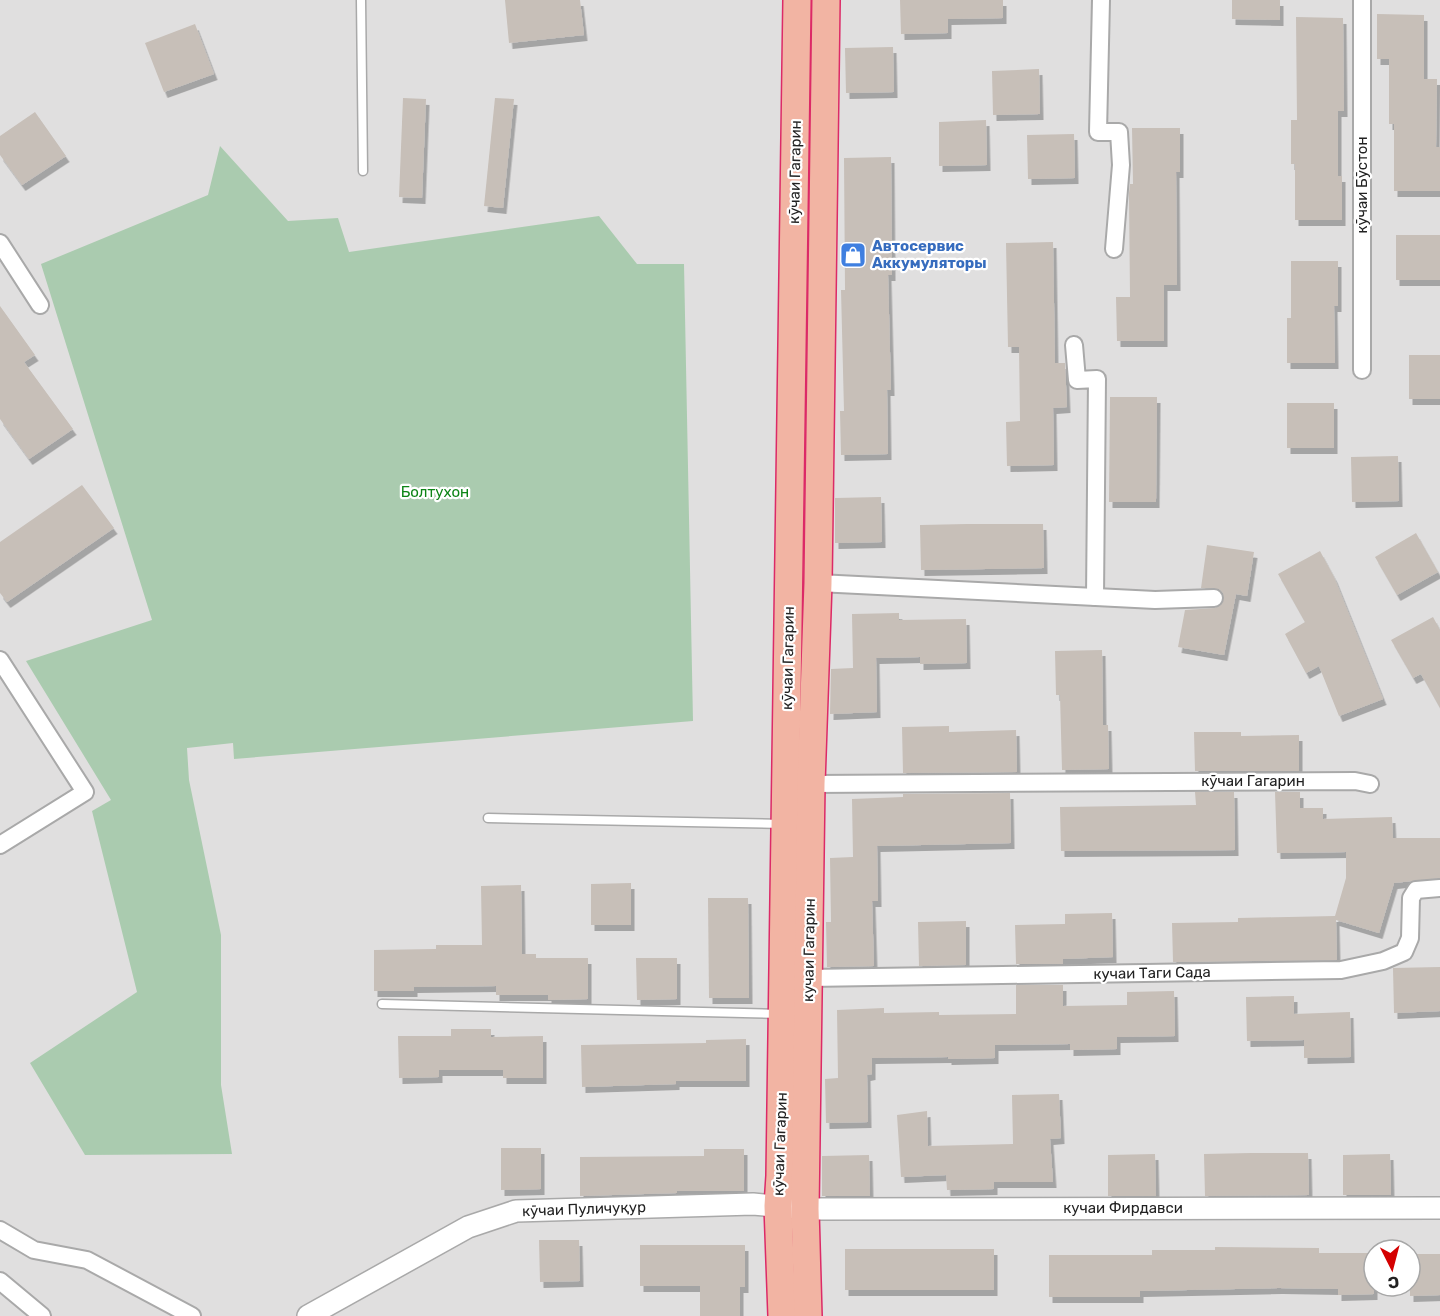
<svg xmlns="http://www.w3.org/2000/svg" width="1440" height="1316" font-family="Rubik,sans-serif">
<defs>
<filter id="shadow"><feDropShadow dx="3.5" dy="6" stdDeviation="0" flood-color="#0004"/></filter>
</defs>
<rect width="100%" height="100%" fill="#f2efe9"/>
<!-- residential -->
<path fill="#e0dfdf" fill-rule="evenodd" d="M0,0H1440V1316H0ZM1374,1250H1410V1286H1374Z"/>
<!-- cemetery -->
<path fill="#aacbaf" d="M220,146L288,221L338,218L349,252L599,216L637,264H684L693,721L234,759L233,743L187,748L189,780L221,935V1085L232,1154L85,1155L30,1063L137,992L92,811L111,800L26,661L152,620L41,264L208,195Z"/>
<!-- building -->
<g fill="#c7bfb8" filter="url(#shadow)">
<path d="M505,0H580L584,35L509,43Z"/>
<path d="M900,0H1003V18L948,19V33L901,34Z"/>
<path d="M1232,0H1280V20L1232,19Z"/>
<path d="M1377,14L1424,15V79H1437L1436,147H1440V191H1394V124H1389V59H1377Z"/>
<path d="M1296,17L1343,18L1344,111H1338V176H1342V220H1295V164H1291V120H1297Z"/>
<path d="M195,24L214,74L164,92L145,43Z"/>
<path d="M893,47L894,92L846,93L845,48Z"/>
<path d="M1039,69L1040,114L993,115L992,71Z"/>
<path d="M403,98L426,99L422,198L399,197Z"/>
<path d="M495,98L514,99L503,208L484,206Z"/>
<path d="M35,112L66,156L22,185L0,155V136Z"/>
<path d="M986,120L987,165L939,166V122Z"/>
<path d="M1132,128H1180V172H1176L1177,285H1164V341H1117L1116,297H1130L1129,193L1130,184H1133Z"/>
<path d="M1074,134L1075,178L1028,179L1027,135Z"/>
<path d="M891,157L892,275H888L891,390H887L888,454L841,455L840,411H844L841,290H845L844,158Z"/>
<rect x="1396" y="235" width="44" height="45"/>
<path d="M1053,242L1055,363H1065L1067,407L1053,408L1054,465L1007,466L1006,422L1020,421L1019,347H1008L1006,243Z"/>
<path d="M1291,261H1338V306H1334L1335,363H1287V318H1291Z"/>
<path d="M0,306L35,355L24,362L73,429L29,459L0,419Z"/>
<rect x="1409" y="355" width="31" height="44"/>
<path d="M1110,397H1157L1156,502H1109Z"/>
<rect x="1287" y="403" width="47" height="45"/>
<path d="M1398,456L1399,501L1352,502L1351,457Z"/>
<path d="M82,485L114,528L7,602L0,593V542Z"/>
<path d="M881,497L882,542L835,543V498Z"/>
<path d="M967,524H1043L1044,568L921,570L920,525Z"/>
<path d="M1416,533L1438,572L1397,595L1375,557Z"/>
<path d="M1207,545L1254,552L1247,596L1236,594L1224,655L1178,647L1185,610L1215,608L1223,602V593L1219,589L1201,588Z"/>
<path d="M1320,551L1334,577L1383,699L1339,716L1319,666L1306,673L1285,634L1305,622L1278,574Z"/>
<path d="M899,613V620L966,619L967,663L920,664V657L876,658L877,712L830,714L831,669L853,668L852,614Z"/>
<path d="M1433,617L1440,630V708L1421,674L1413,678L1391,640Z"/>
<path d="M1102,650L1103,725H1108L1109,769L1062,770L1060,695H1056L1055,651Z"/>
<path d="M949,726V732L1016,730L1017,772L903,773L902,727Z"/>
<path d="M1194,732H1241V736L1299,735V771H1195Z"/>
<path d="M1195,792H1234L1235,850L1061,851L1060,807L1196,805Z"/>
<path d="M1275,792H1300V808H1323V819L1392,817L1393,838H1440V878L1394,883L1379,933L1336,920L1337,960L1173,962L1172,923L1238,922V918L1335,916L1346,878V852L1277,853Z"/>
<path d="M1010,793L1011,843L877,846L878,901H872L874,966L827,967L826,922H831L830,858L853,857L852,799L903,797V794Z"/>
<path d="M631,883V925H591V884Z"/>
<path d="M521,885L522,954H536V958H588V999L548,1000V995H496V986L414,987V991H374V950L436,949V945H482L481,886Z"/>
<path d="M708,898H748L749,998H709Z"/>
<path d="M1112,913L1113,957L1063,959V964H1016L1015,925L1065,924V914Z"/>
<path d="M966,921V965L919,966L918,922Z"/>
<path d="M636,958H677V999L637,1000Z"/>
<path d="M1440,967V1011L1394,1013L1393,968Z"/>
<path d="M1016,985H1063V1006L1127,1005V992L1174,991L1175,1036L1117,1037V1049L1070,1050V1044L995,1045V1058L948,1059V1057L872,1058V1074L867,1075L868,1122L826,1123L825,1079L838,1078L837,1010L884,1008V1013L939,1012V1015L1016,1014Z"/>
<path d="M1294,996V1014L1350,1012L1351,1057L1304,1058V1040L1247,1041L1246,997Z"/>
<path d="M451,1029H491V1037L543,1036V1078H503V1070H439V1077L399,1078L398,1036H451Z"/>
<path d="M746,1039V1081H676V1084L582,1087L581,1045L706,1043V1040Z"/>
<path d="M1059,1094L1061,1138L1050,1139L1053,1182H994V1189L947,1190L946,1175L901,1177L897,1115L927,1111L928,1146L1013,1144L1012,1095Z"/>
<path d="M501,1148H541V1189L501,1190Z"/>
<path d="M704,1149H744V1191H677V1193L580,1196V1157L704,1156Z"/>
<path d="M1251,1153H1308L1309,1195L1205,1196L1204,1154Z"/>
<path d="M1155,1154L1156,1196H1108V1155Z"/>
<path d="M1390,1154L1391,1195H1343V1155Z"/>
<path d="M869,1155L870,1196H822V1156Z"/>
<path d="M539,1240H579L580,1281L540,1282Z"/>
<path d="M640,1245H745V1287H740V1316H700V1286H640Z"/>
<path d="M1215,1247L1319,1248V1253H1374V1294L1338,1295V1289L1279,1288L1140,1291V1297H1049V1255H1152V1250H1215Z"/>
<rect x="845" y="1249" width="149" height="41"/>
<path d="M1410,1254H1440V1295L1410,1296Z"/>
</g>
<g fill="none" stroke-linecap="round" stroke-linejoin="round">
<defs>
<g id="service">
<path d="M361,0L363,171"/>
<path d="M488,818L783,824"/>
<path d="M382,1004L779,1014"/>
</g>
<g id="minor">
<path d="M1101,0L1098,132H1119L1121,165L1114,249"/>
<path d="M0,243L40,305"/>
<path d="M1074,345L1077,380L1097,379L1095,597"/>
<path d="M1362,370V0"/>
<path d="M818,583L1155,600L1214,598"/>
<path d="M0,660L85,792L0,845"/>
<path d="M811,784L1355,781L1370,784"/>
<path d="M809,978L1341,970L1383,961L1404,952L1410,938L1411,898L1416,890L1440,888"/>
<path d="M0,1230L34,1250L87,1260L192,1316"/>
<path d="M0,1281L42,1316"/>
</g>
<path id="tertiary" d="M308,1316L468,1227L516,1211L753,1204L805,1209L1440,1208"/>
<g id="trunk">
<path d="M782,1316L778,1206L780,1176L797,0"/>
<path d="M808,1316L805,1209L811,784L818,583L826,0"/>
</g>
</defs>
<!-- service casing -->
<use href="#service" stroke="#a9a9a9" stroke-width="11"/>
<!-- minor casing -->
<use href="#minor" stroke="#a9a9a9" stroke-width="20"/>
<!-- tertiary casing -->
<use href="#tertiary" stroke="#a9a9a9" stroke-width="24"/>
<!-- trunk casing -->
<use href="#trunk" stroke="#dc2a67" stroke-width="30"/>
<!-- service -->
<use href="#service" stroke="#fff" stroke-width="8"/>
<!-- minor -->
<use href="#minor" stroke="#fff" stroke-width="16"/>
<!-- tertiary -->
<use href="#tertiary" stroke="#fff" stroke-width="21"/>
<!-- trunk -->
<use href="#trunk" stroke="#f2b4a3" stroke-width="27"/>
</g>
<!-- icons -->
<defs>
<symbol id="shop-square" viewBox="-11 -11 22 22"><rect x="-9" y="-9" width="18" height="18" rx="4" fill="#3f7fe0" stroke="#fff"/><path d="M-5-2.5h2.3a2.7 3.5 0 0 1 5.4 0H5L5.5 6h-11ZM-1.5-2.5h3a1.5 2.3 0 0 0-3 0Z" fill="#fff"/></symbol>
</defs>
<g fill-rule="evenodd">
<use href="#shop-square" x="838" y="240" width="30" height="30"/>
</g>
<g text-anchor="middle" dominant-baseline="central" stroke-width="4.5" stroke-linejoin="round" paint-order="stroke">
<!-- street labels -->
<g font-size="15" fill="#222" stroke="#fff">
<text transform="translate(795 172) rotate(-89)">кӯчаи Гагарин</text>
<text transform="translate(1362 185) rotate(-90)">кӯчаи Бӯстон</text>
<text transform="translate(788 658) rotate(-89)">кӯчаи Гагарин</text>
<text x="1253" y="781">кӯчаи Гагарин</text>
<text transform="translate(809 950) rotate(-89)">кучаи Гагарин</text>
<text transform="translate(1152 973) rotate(-1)">кучаи Таги Сада</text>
<text transform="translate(780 1144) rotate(-88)">кӯчаи Гагарин</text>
<text x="1123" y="1208">кучаи Фирдавси</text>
<text transform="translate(584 1209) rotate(-2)">кӯчаи Пуличуқур</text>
</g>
<!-- shop labels -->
<g font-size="15" font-weight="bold" fill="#366cbe" stroke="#fff" text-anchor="start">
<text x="872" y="246">Автосервис<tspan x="872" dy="17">Аккумуляторы</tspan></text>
</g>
<!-- park labels -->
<g font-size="15" fill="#0c8416" stroke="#fff">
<text x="435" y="492">Болтухон</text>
</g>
</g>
<!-- north arrow -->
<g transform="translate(1392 1268) rotate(174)"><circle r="28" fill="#ffffff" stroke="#a7a7a7" stroke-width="1.5"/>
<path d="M0-4.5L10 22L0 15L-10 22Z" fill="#d40000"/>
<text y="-9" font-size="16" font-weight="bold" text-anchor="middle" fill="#222222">С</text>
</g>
</svg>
